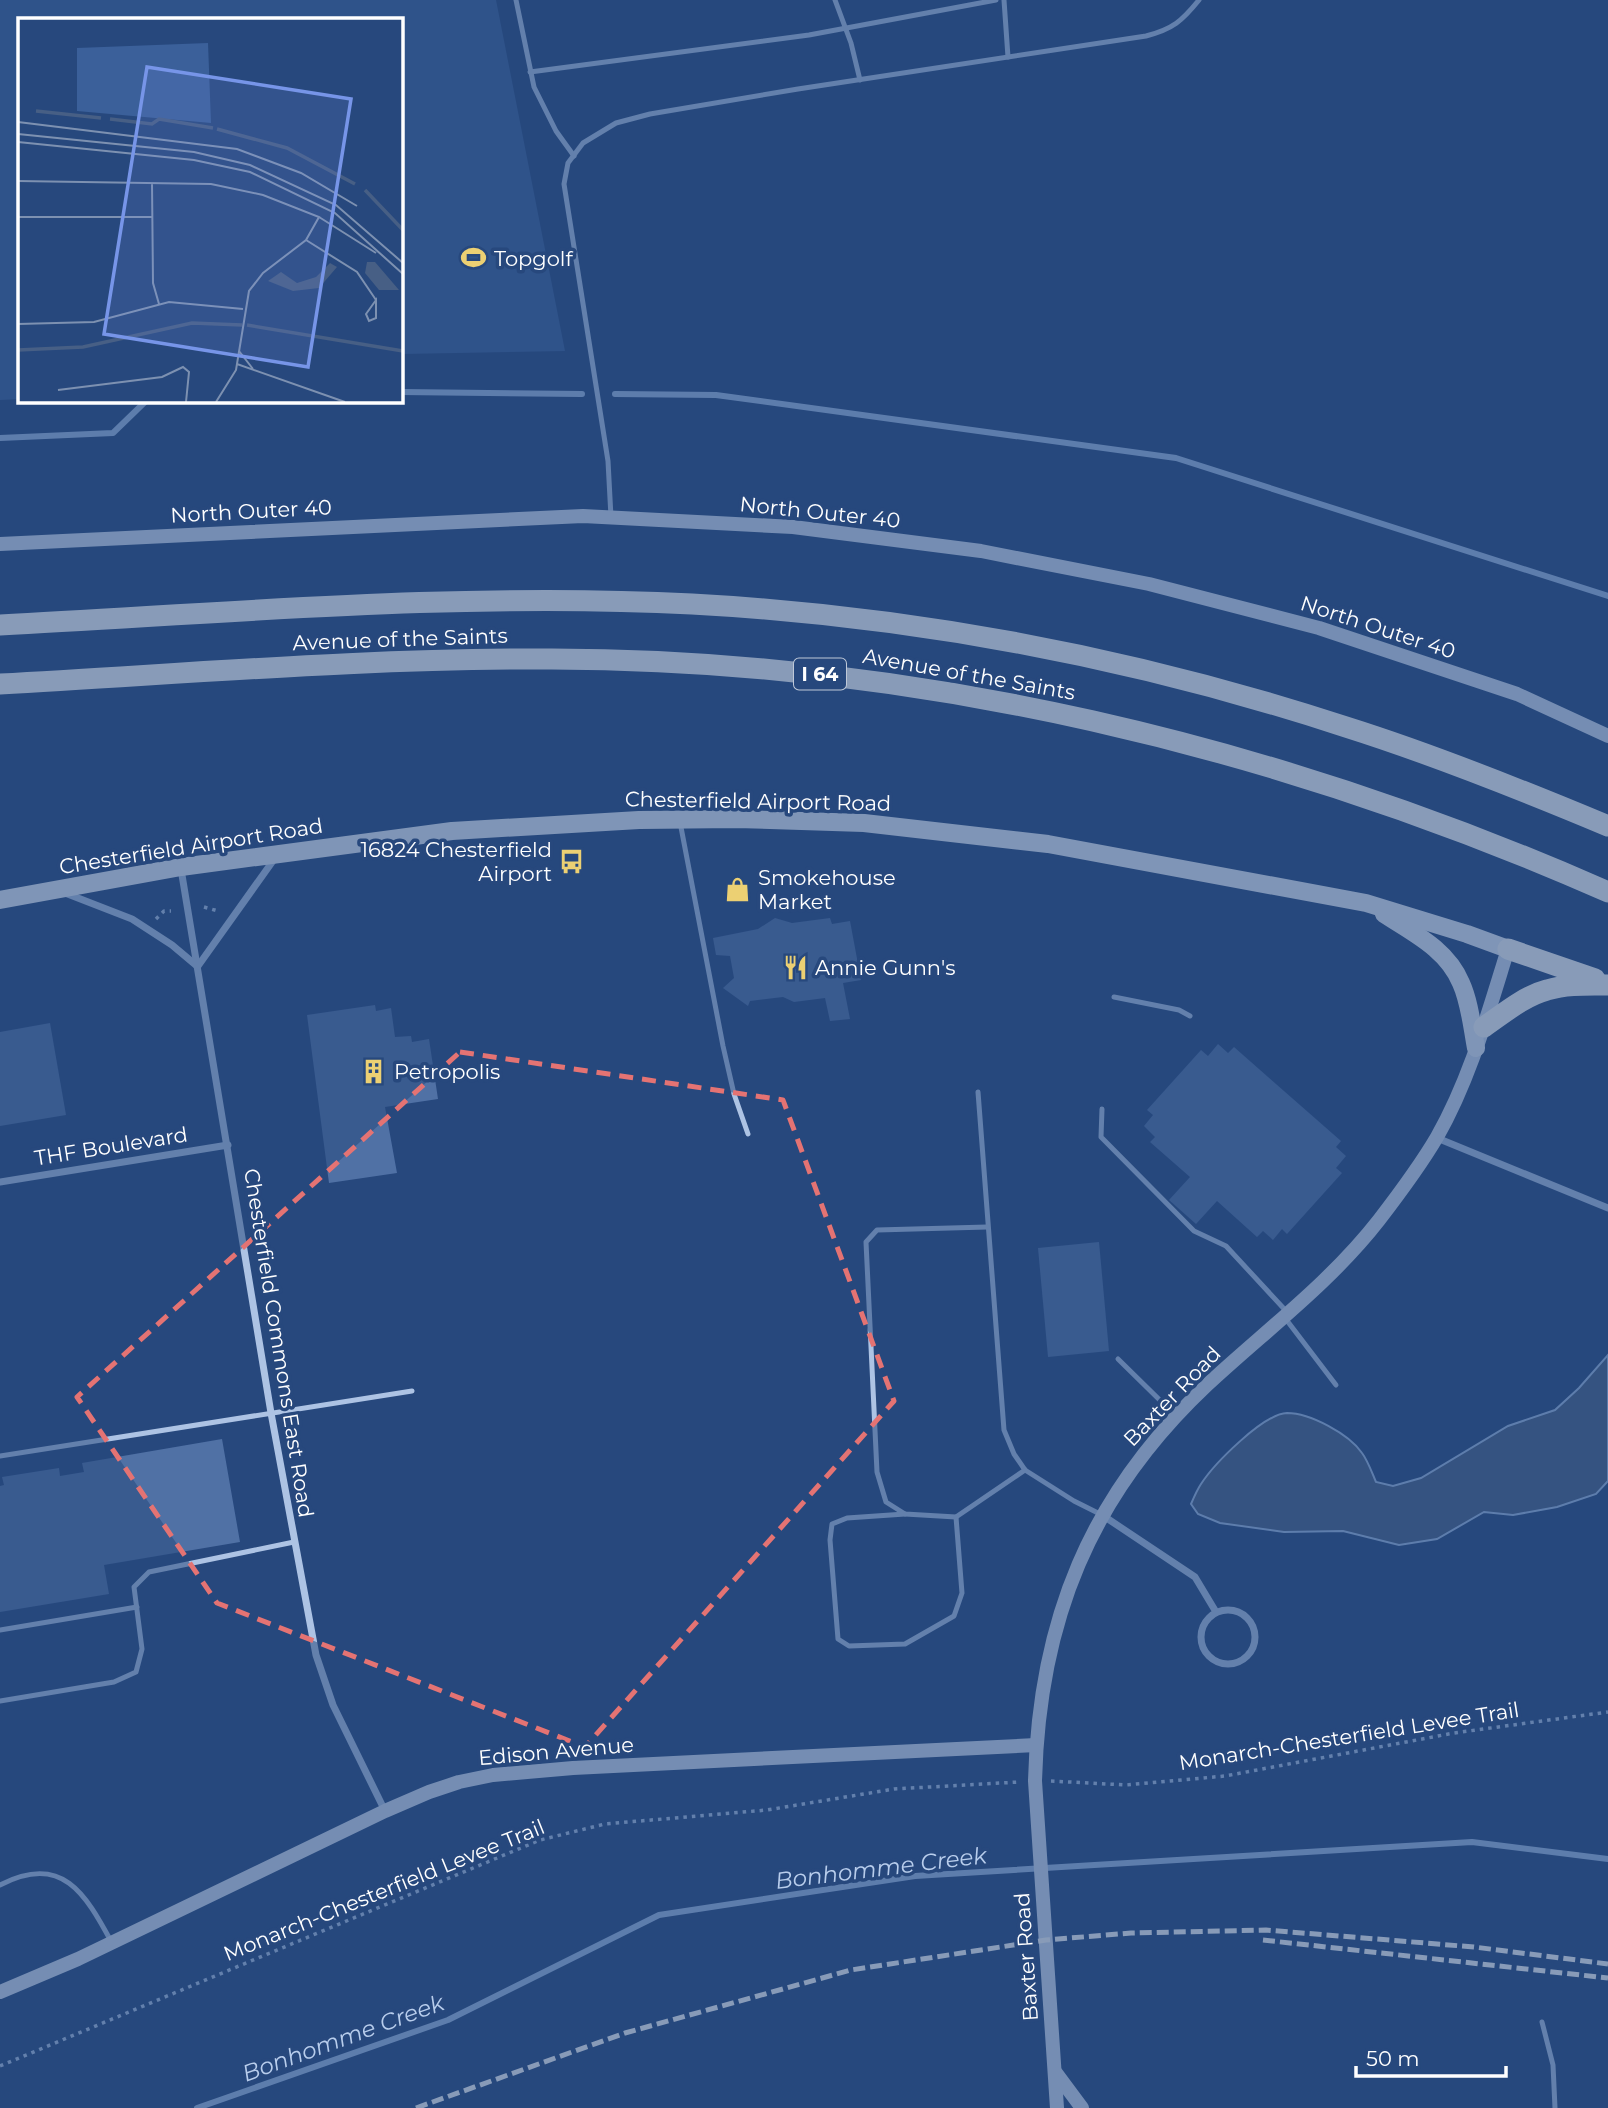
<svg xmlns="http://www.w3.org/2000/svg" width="1608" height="2108" font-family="Montserrat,sans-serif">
<rect width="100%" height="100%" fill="#27487d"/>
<!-- green -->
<path fill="#3b609a" d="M0,0H496L565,351L401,354V19H19V399L0,400Z"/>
<!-- water -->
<path fill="#475f85" stroke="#a1bde5" stroke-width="2" d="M1608,1355V1481L1596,1494L1557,1507L1513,1515L1484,1512L1437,1539L1399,1545L1343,1531L1284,1532L1220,1523L1198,1514L1191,1504C1194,1497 1197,1490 1201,1484C1214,1464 1263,1414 1287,1413C1310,1413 1349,1434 1362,1453C1368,1461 1372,1473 1376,1482L1393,1486L1421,1478L1508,1426L1555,1410L1579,1388Z"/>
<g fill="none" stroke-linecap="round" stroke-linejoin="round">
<!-- stream -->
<g stroke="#a1bde5" stroke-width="6">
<path d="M401,392L582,394"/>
<path d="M615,394L716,395L1176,458L1608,596"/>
<path d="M0,438L113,433L146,401"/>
<path d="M197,2108L448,2020L659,1915L915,1876L1472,1842L1608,1859"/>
</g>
</g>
<!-- building -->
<g fill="#5071a5">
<path d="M775,918L792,923L830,918L832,924L850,921L861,980L843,983L850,1019L830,1021L825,998L794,1002L783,997L750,1001L748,1006L723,988L734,978L730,956L716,955L713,938L758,929Z"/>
<path d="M375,1005L376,1011L391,1008L395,1037L411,1036L412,1042L429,1039L438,1099L385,1107L397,1173L329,1183L307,1015Z"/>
<path d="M50,1023L66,1115L0,1126V1032Z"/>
<path d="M1218,1044L1228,1053L1234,1047L1341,1141L1336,1147L1346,1156L1336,1168L1342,1173L1287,1234L1282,1229L1273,1240L1263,1231L1257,1237L1217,1201L1196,1224L1169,1200L1190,1177L1150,1142L1155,1137L1144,1126L1153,1115L1147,1110L1201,1050L1208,1056Z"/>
<path d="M1099,1242L1109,1351L1048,1357L1038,1248Z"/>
<path d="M222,1439L240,1542L104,1565L109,1594L0,1612V1486L4,1485L2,1477L59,1468L60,1476L84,1472L82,1463Z"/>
</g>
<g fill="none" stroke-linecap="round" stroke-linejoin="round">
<!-- path -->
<g stroke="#adc3e4" stroke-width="3.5" stroke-dasharray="3.5 5" stroke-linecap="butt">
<path d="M204,907L218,911"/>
<path d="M156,919L164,911H171"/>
<path d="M1051,1781L1126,1785L1225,1776L1454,1733L1608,1712"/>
<path d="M0,2066L540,1840L605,1824L767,1810L894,1789L1019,1782"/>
</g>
<!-- lane -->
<g stroke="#adc3e4" stroke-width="5">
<path d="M516,0L534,87L556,131L574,156"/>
<path d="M835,0L851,43L860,80"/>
<path d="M1004,0L1008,57"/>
<path d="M530,72L809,35L996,0"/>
<path d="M611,517L608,461L564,184L568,163L583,143L616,123L650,114L798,89L1146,36C1173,29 1182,21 1199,0"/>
<path d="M680,822L723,1046L734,1094L748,1134"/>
<path d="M1114,997L1179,1010L1190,1016"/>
<path d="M978,1092L1004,1430L1014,1454L1025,1470L1074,1501L1102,1515"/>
<path d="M1102,1109L1101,1137L1194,1231L1226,1246L1287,1312"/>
<path d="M987,1227L877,1230L866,1242L877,1472L886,1502L905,1514L956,1517L1025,1470"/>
<path d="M1285,1318L1336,1385"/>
<path d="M1118,1359L1176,1416"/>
<path d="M0,1456L412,1391"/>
<path d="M905,1514L847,1518L832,1524L830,1540L838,1639L849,1646L905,1644L954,1616L962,1593L956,1517"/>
<path d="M0,1630L137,1607"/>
<path d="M0,1701L114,1682L136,1672L142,1649L134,1587L149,1572L294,1542"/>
<path d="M0,1885C62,1853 85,1893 112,1943"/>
<path d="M1542,2022L1553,2065L1555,2108"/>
</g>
<!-- street -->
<g stroke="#adc3e4" stroke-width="7">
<path d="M181,869L271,1413L316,1655L333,1705L385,1811"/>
<path d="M65,893L132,919L172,945L197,966"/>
<path d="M198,966L275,858"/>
<path d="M1437,1138L1608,1208"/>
<path d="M0,1182L228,1145"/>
<path d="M1102,1515L1195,1577L1216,1612"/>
<circle cx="1228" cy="1637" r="27"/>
</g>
<!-- secondary -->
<g stroke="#d5e1f4" stroke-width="14">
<path d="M0,544L583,516L793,527L981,551L1149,584L1319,628L1517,694L1608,736"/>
<path d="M0,1992L78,1959L385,1811L429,1792L459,1782L493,1775L573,1768L1036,1745"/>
<path d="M1056,2073L1082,2108"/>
<path d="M1057,2108L1035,1781C1039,1621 1090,1495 1207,1385C1265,1331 1330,1283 1379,1220C1399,1194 1420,1166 1437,1137C1470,1079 1488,1013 1508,949"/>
</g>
<!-- primary -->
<g stroke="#ecf2fc" stroke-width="18">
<path d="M0,900L181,867L452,831L639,820L737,819L864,823L1048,844L1366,903L1467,934L1508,949"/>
<path d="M1384,914C1413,933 1447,949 1461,983C1470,1003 1472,1027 1476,1048"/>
</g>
<!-- highway -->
<g stroke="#fff" stroke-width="21">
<path d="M0,625C230,613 461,592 692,604C913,616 1135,658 1346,727C1435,755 1522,790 1608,826"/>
<path d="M0,684C184,674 368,658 552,659C917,660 1275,745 1608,892"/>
<path d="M1508,949L1595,979"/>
<path d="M1484,1027C1503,1014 1524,996 1547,990C1567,984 1587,985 1608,985"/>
</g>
<!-- rail -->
<g stroke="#fff" stroke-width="5" stroke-dasharray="12 5" stroke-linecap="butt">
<path d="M1263,1940L1608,1978"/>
<path d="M416,2108L625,2033L851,1970L1046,1940L1131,1933L1266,1930L1474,1947L1608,1964"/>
</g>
</g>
<!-- marked area -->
<path d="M0 0H1608V2108H0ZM460,1052L783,1100L894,1401L585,1747L217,1603L77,1397Z" fill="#27487d" fill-opacity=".55" fill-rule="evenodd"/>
<path fill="none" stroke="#e47373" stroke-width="5" stroke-dasharray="14 9" stroke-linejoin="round" d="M460,1052L783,1100L894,1401L585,1747L217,1603L77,1397Z"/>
<!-- icons -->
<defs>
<symbol id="stadium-bare" viewBox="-9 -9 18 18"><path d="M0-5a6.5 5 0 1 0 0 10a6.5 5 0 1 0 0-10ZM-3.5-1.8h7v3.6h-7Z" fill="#ecd073" stroke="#27487d" stroke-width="2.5" paint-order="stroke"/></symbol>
<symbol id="bus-bare" viewBox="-9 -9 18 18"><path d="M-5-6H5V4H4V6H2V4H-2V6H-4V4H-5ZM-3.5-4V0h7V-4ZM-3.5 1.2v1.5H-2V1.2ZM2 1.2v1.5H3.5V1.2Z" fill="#ecd073" stroke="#27487d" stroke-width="2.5" paint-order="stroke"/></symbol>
<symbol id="shop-bare" viewBox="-9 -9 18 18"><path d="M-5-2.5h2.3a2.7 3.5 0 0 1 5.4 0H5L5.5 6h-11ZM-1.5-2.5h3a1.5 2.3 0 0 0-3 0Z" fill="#ecd073" stroke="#27487d" stroke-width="2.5" paint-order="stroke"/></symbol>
<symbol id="restaurant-bare" viewBox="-9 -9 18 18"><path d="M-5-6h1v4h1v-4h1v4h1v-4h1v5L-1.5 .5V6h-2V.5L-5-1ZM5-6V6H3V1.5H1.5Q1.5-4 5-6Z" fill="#ecd073" stroke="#27487d" stroke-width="2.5" paint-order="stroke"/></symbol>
<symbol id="building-bare" viewBox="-9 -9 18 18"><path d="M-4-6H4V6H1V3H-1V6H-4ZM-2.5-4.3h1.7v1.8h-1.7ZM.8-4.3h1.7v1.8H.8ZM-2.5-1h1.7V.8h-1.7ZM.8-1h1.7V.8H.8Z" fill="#ecd073" stroke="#27487d" stroke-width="2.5" paint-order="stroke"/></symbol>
</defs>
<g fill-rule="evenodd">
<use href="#stadium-bare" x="456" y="240" width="35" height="35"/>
<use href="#bus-bare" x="554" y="844" width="35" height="35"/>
<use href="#shop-bare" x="720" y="872" width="35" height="35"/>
<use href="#restaurant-bare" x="778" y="950" width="35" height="35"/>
<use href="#building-bare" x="356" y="1054" width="35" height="35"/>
</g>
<g text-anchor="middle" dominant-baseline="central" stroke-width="7" stroke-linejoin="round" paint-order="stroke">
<!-- shield labels -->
<rect fill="#27487d" stroke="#bec8d8" stroke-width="2" x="794" y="658.5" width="52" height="31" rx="5"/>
<g font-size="19" font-weight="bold" fill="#fff">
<text x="820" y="674">I 64</text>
</g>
<!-- poi labels -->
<g font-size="21" fill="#fff" stroke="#27487d" text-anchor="start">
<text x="494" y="258">Topgolf</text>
<text x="552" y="849" text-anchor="end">16824 Chesterfield<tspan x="552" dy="24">Airport</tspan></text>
<text x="758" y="877">Smokehouse<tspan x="758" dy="24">Market</tspan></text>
<text x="815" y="967">Annie Gunn's</text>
<text x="394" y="1071">Petropolis</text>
</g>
<!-- street labels -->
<g font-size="21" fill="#fff" stroke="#27487d">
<text transform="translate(251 511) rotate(-3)">North Outer 40</text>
<text transform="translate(820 512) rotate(6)">North Outer 40</text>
<text transform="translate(1378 627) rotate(18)">North Outer 40</text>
<text transform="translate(400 639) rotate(-2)">Avenue of the Saints</text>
<text transform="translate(969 674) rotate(10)">Avenue of the Saints</text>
<text transform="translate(758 801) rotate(1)">Chesterfield Airport Road</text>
<text transform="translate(191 846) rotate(-9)">Chesterfield Airport Road</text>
<text transform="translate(111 1146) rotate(-9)">THF Boulevard</text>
<text transform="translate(279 1343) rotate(81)">Chesterfield Commons East Road</text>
<text transform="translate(1172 1396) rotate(-46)">Baxter Road</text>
<text transform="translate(1349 1736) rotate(-9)">Monarch-Chesterfield Levee Trail</text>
<text transform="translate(556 1751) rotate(-5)">Edison Avenue</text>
<text transform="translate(384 1890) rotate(-22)">Monarch-Chesterfield Levee Trail</text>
<text transform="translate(1026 1957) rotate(-94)">Baxter Road</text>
</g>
<!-- water labels -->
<g font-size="23" font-style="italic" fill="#b8cdec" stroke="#27487d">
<text transform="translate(881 1868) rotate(-7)">Bonhomme Creek</text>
<text transform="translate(343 2038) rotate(-20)">Bonhomme Creek</text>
</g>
</g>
<!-- overview -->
<g transform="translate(18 18)">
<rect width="385" height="385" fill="#27487d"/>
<path d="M190,25L193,105L59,93V30Z" fill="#3b609a"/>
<path d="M349,244H357L381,272H361L347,255ZM312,245L319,249L301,270L275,273L250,263L263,254L279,265L298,259Z" fill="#475f85"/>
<path fill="none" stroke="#475f85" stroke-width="3.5" d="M18,93L83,100M92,101L134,106L141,101L195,110M199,111L269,130L337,166M347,172L385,212M229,307L385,333M0,332L65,329L174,305L224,307"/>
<path fill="none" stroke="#7d91b1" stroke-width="2" d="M0,104L219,131L283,155L339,188M0,116L176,134L232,147L318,187L385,245M0,124L176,142L232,154L317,195L385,256M0,163L193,166L245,177L301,199L288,222L245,255L231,273L218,352L198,384M134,165L135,265L141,286M0,199H135M301,199L358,235M288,222L339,254L358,282M358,282V300L351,303L348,296ZM0,306L76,304L151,284L225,291M221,333L235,351M219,346L327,384M40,372L144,359L165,349L171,354L168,384"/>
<path fill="#7795e8" fill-opacity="0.15" stroke="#7795e8" stroke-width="3.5" d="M129,49L333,81L290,349L86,316Z"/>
<rect width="385" height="385" fill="none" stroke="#fff" stroke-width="3.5"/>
</g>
<!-- scale -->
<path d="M1356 2066v10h150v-10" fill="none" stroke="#ffffff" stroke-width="3.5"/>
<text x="1366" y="2066" font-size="21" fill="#ffffff" stroke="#27487d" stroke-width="5" paint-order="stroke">50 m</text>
</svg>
